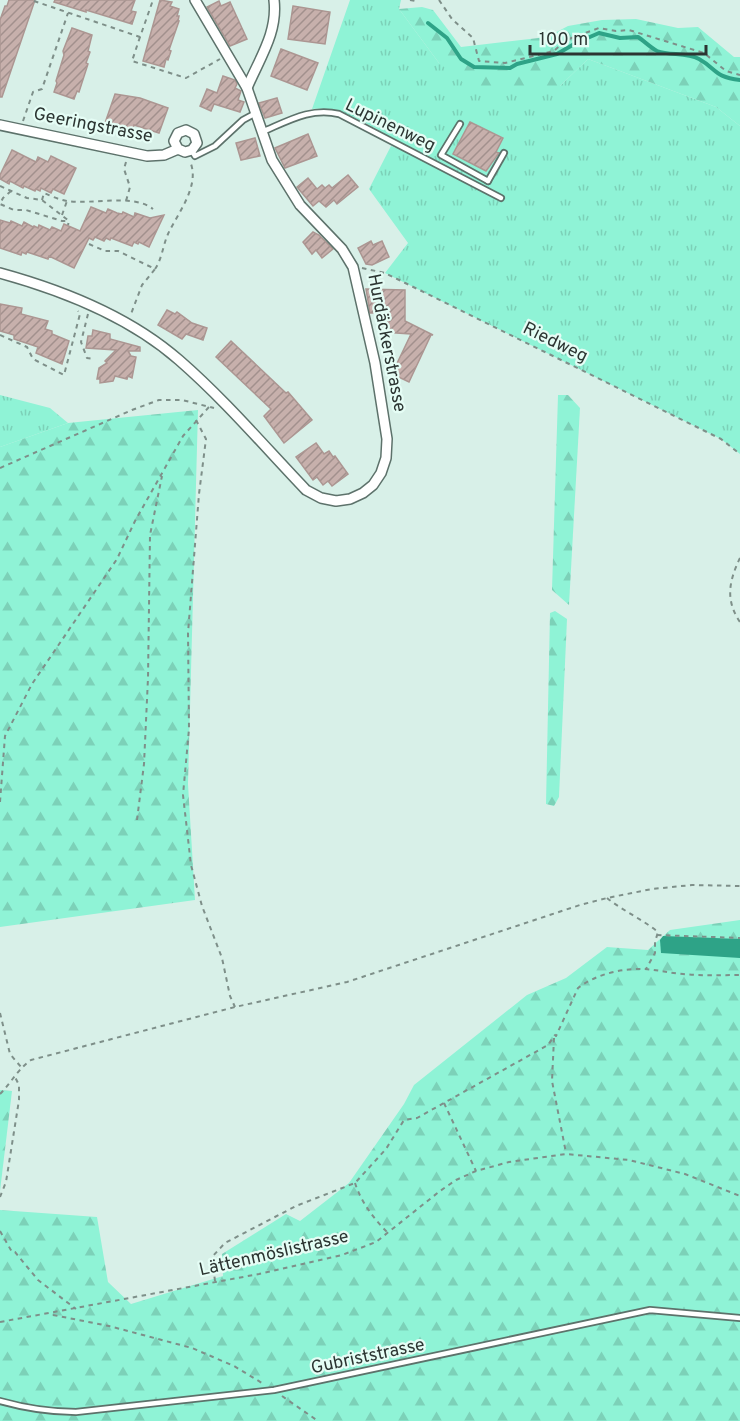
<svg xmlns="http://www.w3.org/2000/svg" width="740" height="1421" font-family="Overpass,sans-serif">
<defs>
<pattern id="grass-tufts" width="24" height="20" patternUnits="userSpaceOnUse" patternTransform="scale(1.5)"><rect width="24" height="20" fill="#8ff3d6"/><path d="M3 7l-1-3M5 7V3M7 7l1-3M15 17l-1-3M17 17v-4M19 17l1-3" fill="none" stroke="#7cd1b8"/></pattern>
<pattern id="forest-firs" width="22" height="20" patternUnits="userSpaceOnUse" patternTransform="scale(1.5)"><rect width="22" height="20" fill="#8ff3d6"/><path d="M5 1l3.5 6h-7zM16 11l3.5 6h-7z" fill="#7cd1b8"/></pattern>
<pattern id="building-hatch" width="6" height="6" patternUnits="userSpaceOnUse" patternTransform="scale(1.5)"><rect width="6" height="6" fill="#c7b0ac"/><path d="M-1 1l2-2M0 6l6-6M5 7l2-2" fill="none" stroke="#a2908d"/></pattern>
</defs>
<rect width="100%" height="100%" fill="#d8f0e8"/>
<!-- grass -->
<g fill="url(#grass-tufts)">
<path d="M350,0H401L399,9L439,63L560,86L588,59L716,107L740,126V454L721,439L385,273L408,243L369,189L391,146L396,148L400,142C373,128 343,106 312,109Z"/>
<path d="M0,395L50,408L68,423L0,447Z"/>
</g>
<!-- forest -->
<g fill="url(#forest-firs)">
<path d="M422,7L433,10L461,47L547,37L568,26L602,20L636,19L678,28L698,27L734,57H740V126L716,107L588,59L560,86L475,92L439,63L399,9Z"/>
<path d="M558,395H568L580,408L569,605L552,590Z"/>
<path d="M198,410L188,784L195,900L0,927V447L68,423Z"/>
<path d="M555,611L567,619L559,797L554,806L546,804L550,613Z"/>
<path d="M740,920V1421H0V1210L97,1217L108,1282L131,1304L223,1276L222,1254L286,1214L300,1221L349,1183L404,1104L414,1085L527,995L566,978L607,947L648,950L670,930Z"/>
<path d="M0,1090L12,1091L0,1191Z"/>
</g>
<!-- water -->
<path fill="#2ea387" d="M663,936L740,939V958L661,953L660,940Z"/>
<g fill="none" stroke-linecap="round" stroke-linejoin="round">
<!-- stream -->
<path stroke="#2ea387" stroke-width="4" d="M428,23L447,38L461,59L474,67L510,68L517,64L557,54L576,43L599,33L620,38L638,37C644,41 651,48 657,51C670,56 686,52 699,59C717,69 714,77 740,80"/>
</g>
<!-- building -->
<g fill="url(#building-hatch)" stroke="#ac9692" stroke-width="1.5">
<path d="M9,0H35L2,97H0V20L5,6H7Z"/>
<path d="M55,0H135L131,11L136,12L132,24L86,10V12L54,2Z"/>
<path d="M160,0L172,2L170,6L179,9L177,16H179L178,21H179L169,50L171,51L168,60L166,59L164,67L143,61Z"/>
<path d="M219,1L221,6L230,2L247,39L230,46L207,7Z"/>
<path d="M293,6L330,12L325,44L288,39Z"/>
<path d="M72,28L92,35L88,51L90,52L86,63L88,64L79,92L77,91L74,99L54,92L57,83L56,81L64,55L63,51Z"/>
<path d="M281,49L318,63L307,90L271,76Z"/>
<path d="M223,76L235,80L237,84L235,88L241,91L238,100L244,102L240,112L214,104L211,111L200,106L207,89L217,93Z"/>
<path d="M115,94L140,98L168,108L159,133L134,125L132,132L105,123Z"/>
<path d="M277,98L282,113L265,118L259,103Z"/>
<path d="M470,122L503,138L496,152L499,153L486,171L453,154Z"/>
<path d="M308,134L317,156L285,168L275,148Z"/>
<path d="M255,138L260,156L241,160L236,143Z"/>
<path d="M12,150L36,162L38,157L48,162L51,156L76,168L64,194L53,189L51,193L41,188L40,191L36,189L35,191L24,186L23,188L10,181L9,184L0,179V175Z"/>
<path d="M348,175L358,187L337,204L334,200L326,207L319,201L313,206L297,187L308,178L317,189L322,185L325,188L329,185L332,188Z"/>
<path d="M91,207L106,213L108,209L117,213L122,214L123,212L134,217L135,213L150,218L164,215L149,247L139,242L138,244L134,242L132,246L111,238L110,240L106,238L104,241L95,237L93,240L89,238L74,268L49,256L48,259L27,252L26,254L22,252L21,255L0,248V220L10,223L11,221L22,226L24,222L33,227L34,226L38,228L39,225L50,230L52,227L61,231L64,224L80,231Z"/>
<path d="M313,232L319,235L333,249L322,258L316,250L312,254L303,242Z"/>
<path d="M371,241L373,245L382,241L389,257L372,265L366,264L358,248Z"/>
<path d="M366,289L405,290V321L433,335H431L409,382L392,374L411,334L382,332L383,313H370Z"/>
<path d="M0,304L22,308L21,314L48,321L45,329L52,331V334L69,341L62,364L36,353L38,347L14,339V335L0,331Z"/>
<path d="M167,310L175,314L177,312L192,323L207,328L203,340L186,334L182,339L158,325Z"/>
<path d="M93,330L110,334V339L140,347V351H128L131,356L136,357L132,378L128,376L127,379L115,376L113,381L100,383V379H97L99,368L107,363L105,361L116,350L86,348L88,336H92Z"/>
<path d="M231,341L286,393L288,392L312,420L284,443L264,416L271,409L216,357Z"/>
<path d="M316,443L324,454L329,451L333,457L335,456L348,474L332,486L328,481L323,485L317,477L313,480L296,457Z"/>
</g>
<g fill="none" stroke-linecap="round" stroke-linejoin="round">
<defs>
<g id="service">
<path d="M460,124L441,155L488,181"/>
<path d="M262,132C288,121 311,107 339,114L501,198"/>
<path d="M192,151L195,156L215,146L243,120L256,113"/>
<path d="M488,181L504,153"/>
<path d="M0,1401C25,1408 50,1412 76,1412L274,1390L650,1310L740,1318"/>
</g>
<g id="minor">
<path d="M247,88C259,59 278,33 274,0"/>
<path d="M0,125L147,156L164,155L178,149L185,152L192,150L197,143L194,134L186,130L178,133L174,141L178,149"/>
<path d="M0,273C62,290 130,317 179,360C225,400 264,446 306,490L321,498L336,501L350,499L363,493L373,485L381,473L386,458L387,439L375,363L353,267L342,249L300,205L272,160L247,88L195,0"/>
</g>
</defs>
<!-- service casing -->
<use href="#service" stroke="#5d726b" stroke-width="8"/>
<!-- minor casing -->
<use href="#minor" stroke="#5d726b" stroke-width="12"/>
<!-- path -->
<g stroke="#7e8f89" stroke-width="2" stroke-dasharray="4.5 4.5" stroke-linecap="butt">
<path d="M410,0L415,1"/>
<path d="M439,0L452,19L473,38L479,61L505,63L554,51L566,40L599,28L616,31L629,30L704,53L726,71L740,75"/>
<path d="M34,1L140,37L153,0"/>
<path d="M140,37L132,61L186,78L220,59"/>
<path d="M23,121L33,92L42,89L68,13"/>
<path d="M126,162L124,169L130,187L126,201"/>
<path d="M0,186L27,198L42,200L69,221L68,225"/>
<path d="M11,191L3,198L0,204L14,210H26L62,221H69"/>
<path d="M42,200L44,193C51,196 60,200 67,201C91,205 133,193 153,209"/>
<path d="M62,215L67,201"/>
<path d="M89,244L105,251H118L155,269L142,285L131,314"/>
<path d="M362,268L385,273L721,439L740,454"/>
<path d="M155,269C162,259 163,245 168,234C178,213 199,187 191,164"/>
<path d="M88,314L81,342L87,358L95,359"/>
<path d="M0,335L27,347L33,359L64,375L80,314L78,311"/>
<path d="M196,420L206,439L199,494L188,633L189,729L183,795L191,865L202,906L222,958L230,996L235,1007"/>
<path d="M0,468L132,410L159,400H182L214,408"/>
<path d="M740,558C729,581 725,600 740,622"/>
<path d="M0,802L5,736L32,684L117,559L135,521L183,436L209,407"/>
<path d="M137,820L144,764L148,678L150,535L162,476"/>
<path d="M607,898C623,911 642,919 658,932L655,942V953L646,969"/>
<path d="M657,935L740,938"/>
<path d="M0,1013L10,1054L21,1067"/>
<path d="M554,1038L552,1081L566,1153"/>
<path d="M0,1094C11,1083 18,1069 31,1060L235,1007L347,982L580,905L607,898L652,889L692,885L740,886"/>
<path d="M444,1103L476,1171"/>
<path d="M355,1183C361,1202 374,1219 387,1232"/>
<path d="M0,1197L6,1182L19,1100V1085L15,1077"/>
<path d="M0,1231L12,1252H15L38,1280L76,1309"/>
<path d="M215,1281L212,1257L225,1243L296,1206L355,1183L386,1149L404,1120L417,1118L548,1045L555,1035L556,1036L578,988C596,974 623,968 645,969C658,970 670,973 683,974C702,976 721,975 740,975"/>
<path d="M53,1315L109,1326L192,1348L234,1366L262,1383"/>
<path d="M0,1322L259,1274L342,1255L376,1242L440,1191L456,1180L476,1171L509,1162L566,1154L629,1160L685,1174L740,1196"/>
<path d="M282,1396L318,1421"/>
</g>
<!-- service -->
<use href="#service" stroke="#fff" stroke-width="4.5"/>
<!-- minor -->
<use href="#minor" stroke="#fff" stroke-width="9"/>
</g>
<g text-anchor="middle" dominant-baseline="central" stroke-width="4.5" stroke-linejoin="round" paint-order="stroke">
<!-- street labels -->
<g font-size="18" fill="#2c3532" stroke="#e5fdf5">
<text transform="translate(93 126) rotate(11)">Geeringstrasse</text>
<text transform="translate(390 126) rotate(26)">Lupinenweg</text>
<text transform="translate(386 343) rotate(79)">Hurdäckerstrasse</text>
<text transform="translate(555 343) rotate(26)">Riedweg</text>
<text transform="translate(274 1254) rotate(-13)">Lättenmöslistrasse</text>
<text transform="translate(368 1357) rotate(-12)">Gubriststrasse</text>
</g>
</g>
<!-- scale -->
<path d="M530 45v9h176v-9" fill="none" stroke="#2c3532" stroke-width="3"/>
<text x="539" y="45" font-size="18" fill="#2c3532" stroke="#e5fdf5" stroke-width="4.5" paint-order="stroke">100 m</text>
</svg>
